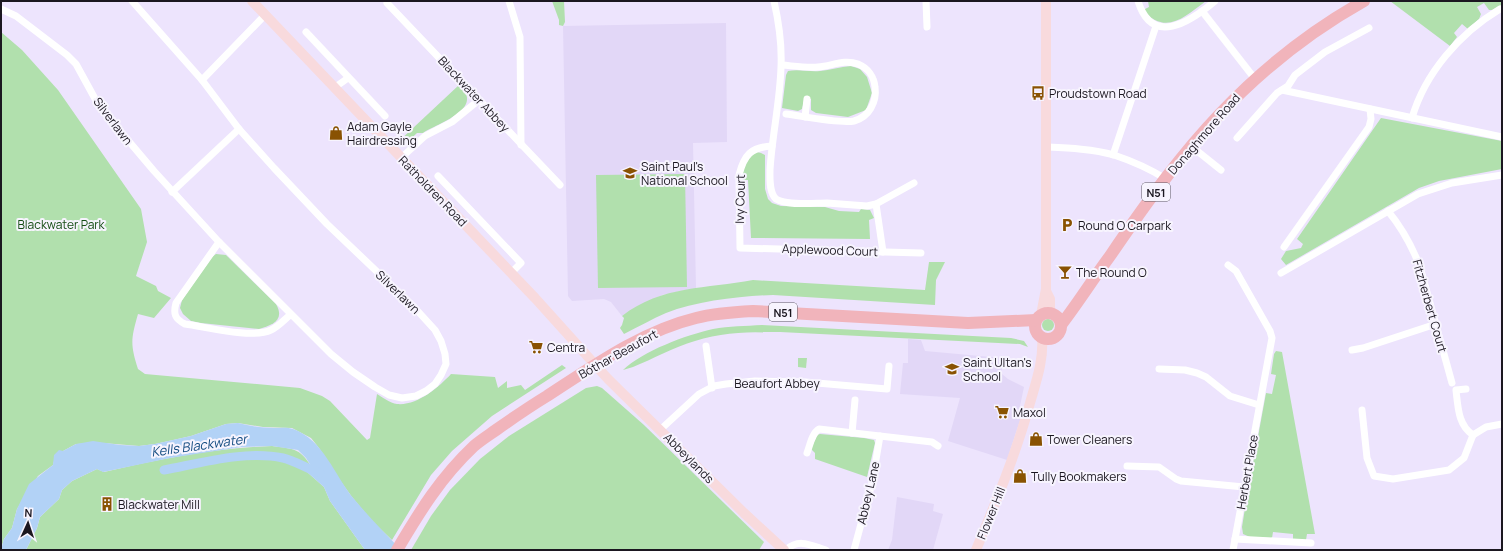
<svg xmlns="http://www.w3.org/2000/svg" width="1503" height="551" font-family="Manrope,sans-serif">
<rect width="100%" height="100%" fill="#ede4fd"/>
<!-- built -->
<g fill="#e2d7f7">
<path d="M726,23L727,142L693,143L696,288L662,295L622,316L611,302L604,299L572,301L568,296L563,26Z"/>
<path d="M908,339L921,340L925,351L1002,358V374L1008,379L1024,387L1020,406L1024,408L1007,460L948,441L960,398L900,394L903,363H908Z"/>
<path d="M897,497L934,504L933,511L943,514L933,550H888L892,540Z"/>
</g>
<!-- green -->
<g fill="#b1e0ad">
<path d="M552,1H564L565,22L563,26L559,25V20Z"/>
<path d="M1148,1H1206C1184,17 1166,36 1143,10L1149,7Z"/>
<path d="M1390,1H1502V5L1492,10H1489L1484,3L1477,7L1481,14L1479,19L1468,29L1462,24L1454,33L1457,37L1450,46Z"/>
<path d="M1,32L22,50L58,90L141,209L147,242L136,276L156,286L158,291L171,298L154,318L138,314C131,339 130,344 138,369L145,374L300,388L322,396L330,401L367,440L370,438L377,394C382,397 390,403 397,404C417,406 439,387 451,374L495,377L498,388L507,381V388L521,385L525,390L562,365L566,368L492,416L452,451L431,475L392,540L371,520L352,497L339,479L319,448L311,438L292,428L263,427L238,423L226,424L191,436L155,444L139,446L103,443L76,444L63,451L54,461L53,465L38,476L17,509L12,528L4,539L1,549Z"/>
<path d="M851,66L860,69L867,77L872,93L866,110L848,117L816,113L811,110V99L805,97L802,109L798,111L782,108L786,75L788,71C799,69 809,72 820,71C830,70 840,67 851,66Z"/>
<path d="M459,85C486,109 438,123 423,133H417L404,145L399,146L397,143Z"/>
<path d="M1381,118L1502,141V169L1439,181L1419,188L1286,265L1281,259L1286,251L1301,248L1303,244L1297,239Z"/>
<path d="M757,152L761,153L765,155V189L768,199L772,203L781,206L825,207L839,211L859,212L861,209L870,210L874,218L869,220L870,239L751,238L748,180H742C743,169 746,157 757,152Z"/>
<path d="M685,174L687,287L598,288L596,175Z"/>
<path d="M216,254L226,255L276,304C285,320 273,325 259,329L201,323L191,321L183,314L180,308L182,300L212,257Z"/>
<path d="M929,262H945L936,280L935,305L773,295C740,296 697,301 666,313C652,319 638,327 624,334L620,328L622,325L624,318L622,316C662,285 707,289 753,280L925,290Z"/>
<circle cx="1048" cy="325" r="6"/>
<path d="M762,325L1011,338L1024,341L1028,347L1020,344L780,332C752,332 723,332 695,341C674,347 653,359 633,367L623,370C643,351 686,335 713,329C729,326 746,326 762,325Z"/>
<path d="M1276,351L1282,352L1315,534H1307L1306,540L1293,539V534L1273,532L1272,538L1250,537L1243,534L1242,527L1246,502L1266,393L1272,394L1276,375L1271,374L1274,354Z"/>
<path d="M798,358H807L806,368L798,367Z"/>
<path d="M597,386L602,388L644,425L764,542L759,550H411L431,516L450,490L480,459L509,436L586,388Z"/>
<path d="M820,434L864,438L874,440L875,443L867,477L815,459V453L811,449L817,435Z"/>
<path d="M272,446C292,449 299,447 311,466L307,472L324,487L330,501L365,550H26L37,528L40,517L59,499L62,490L72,481L97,469L104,472C159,459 215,448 272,446Z"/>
</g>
<!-- water -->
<path fill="#b2d2f6" d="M238,423C250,426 262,428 274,428C281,428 287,427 293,429C324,440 334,475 354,499C369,517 385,533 401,550H365L330,501L324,487L307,472L311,466L306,458L298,450L272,446L241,447L170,458L103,472L97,469L72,481L62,490L59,499L40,517L37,528L26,550H1L4,539L12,528L17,509L29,484L53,465L54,455L59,450L63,451L76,444L93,441L120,445L139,446L155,444L191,436L226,424Z"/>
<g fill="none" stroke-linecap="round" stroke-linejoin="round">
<!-- canal -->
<path stroke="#b2d2f6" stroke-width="9" d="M164,470C201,463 246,450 283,458C296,461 307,469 320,473"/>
<!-- street -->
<g stroke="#fff" stroke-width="7">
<path d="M509,1L520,37L521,145"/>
<path d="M774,1C779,23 782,45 781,67C780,102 772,136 770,170C770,179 769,193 776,199C787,206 814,203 827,203C841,204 854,205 867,206L876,204L914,183"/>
<path d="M926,1L927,27"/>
<path d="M1138,1C1152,47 1190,22 1215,1"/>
<path d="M387,3L560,185"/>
<path d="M1,9L16,16L67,55L76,64L99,106L154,171L219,242L331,354L353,372L375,387L389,395L402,398L416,396L426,391L435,384L441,375L446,364L445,354L441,341L435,330L414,307L327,224L274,168L239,129L202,80L132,1"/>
<path d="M1202,11L1255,79"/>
<path d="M306,32L385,116"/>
<path d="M782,65C794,66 806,68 818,67C832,66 844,59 858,64C868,68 874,77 875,87C877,102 869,117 854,121C840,124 802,116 786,114"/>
<path d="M202,80L265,15"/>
<path d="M334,88L348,78"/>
<path d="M1282,90L1502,137"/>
<path d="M805,117L807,99"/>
<path d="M1412,118C1425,73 1460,33 1500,9"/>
<path d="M1237,138L1277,93L1288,86L1295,75L1325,52L1369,28"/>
<path d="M772,146C751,147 744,155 739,175L740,248L921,253"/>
<path d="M1191,146L1221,170"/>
<path d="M1046,147C1068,148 1093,149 1114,155C1132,161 1150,169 1166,179"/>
<path d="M1113,155L1156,26"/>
<path d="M401,158L425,136L452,122L479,100"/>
<path d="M438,176L521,263L511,273"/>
<path d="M172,192L239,129"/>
<path d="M876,204L883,252"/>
<path d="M1388,211C1402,228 1412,246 1420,267L1452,383"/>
<path d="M219,242L176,303C173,314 175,319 185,324C207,327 252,339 271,330C278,327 284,320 290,315"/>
<path d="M1284,247L1369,127L1371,119L1370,109"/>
<path d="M1228,265L1236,271L1270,331L1272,338L1233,550"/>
<path d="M1281,273L1418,194L1452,183L1502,175"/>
<path d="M706,346L712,388"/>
<path d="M1352,350L1363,348L1436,324"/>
<path d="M1159,369L1185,370L1197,373L1206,377L1230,396L1259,405"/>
<path d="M1466,389L1456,390C1458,407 1458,425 1473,435"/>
<path d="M1362,410L1367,458L1374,476L1393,479L1449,470L1464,458L1473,435"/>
<path d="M660,430L699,394L714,386L726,384L755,381L805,382L887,389L889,366"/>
<path d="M852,433L855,400"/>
<path d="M1473,435L1486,427L1502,424"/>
<path d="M807,453C810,445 812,433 819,429L932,442L938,446"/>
<path d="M1127,466L1159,467L1176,479L1181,481L1244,487"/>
<path d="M1235,539L1311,543"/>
<path d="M786,550C799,538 810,545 826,550"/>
<path d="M854,550L872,483L880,436"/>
</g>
<!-- secondary -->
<g stroke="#f8dadd" stroke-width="10">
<path d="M252,1L535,298L608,379L744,513L784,550"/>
<path d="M1046,291L1050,299V313"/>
<path d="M1041,315L1046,289V1"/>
<path d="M976,550C996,502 1016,454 1030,403C1036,382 1044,360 1042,337"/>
</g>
<!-- primary -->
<g stroke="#f1b4bb" stroke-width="12">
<circle cx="1048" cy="326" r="13"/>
<path d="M1061,325C1078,303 1093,279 1110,256C1129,228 1148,201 1168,175C1222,104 1287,44 1364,1"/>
<path d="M397,550C420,511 441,477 474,446C481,440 489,435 496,430C513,418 529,407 547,396C593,366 642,331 696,318C715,313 734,312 753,311L968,323L1036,320"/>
</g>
</g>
<!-- icons -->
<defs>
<symbol id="bus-bare" viewBox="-9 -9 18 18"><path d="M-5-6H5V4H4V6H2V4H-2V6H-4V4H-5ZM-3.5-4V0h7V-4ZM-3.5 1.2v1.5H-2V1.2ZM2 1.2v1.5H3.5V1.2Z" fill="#895202" stroke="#f7f4fe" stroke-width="2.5" paint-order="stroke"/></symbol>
<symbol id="shop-bare" viewBox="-9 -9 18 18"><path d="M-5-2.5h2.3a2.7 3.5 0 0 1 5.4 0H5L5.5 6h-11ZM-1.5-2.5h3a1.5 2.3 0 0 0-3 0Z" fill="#895202" stroke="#f7f4fe" stroke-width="2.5" paint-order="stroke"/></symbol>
<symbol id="school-bare" viewBox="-9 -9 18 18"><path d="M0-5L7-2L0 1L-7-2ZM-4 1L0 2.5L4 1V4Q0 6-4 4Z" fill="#895202" stroke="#f7f4fe" stroke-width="2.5" paint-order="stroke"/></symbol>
<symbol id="parking-bare" viewBox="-9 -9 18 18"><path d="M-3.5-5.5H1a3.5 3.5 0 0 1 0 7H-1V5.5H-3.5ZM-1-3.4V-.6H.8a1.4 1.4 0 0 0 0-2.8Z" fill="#895202" stroke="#f7f4fe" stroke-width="2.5" paint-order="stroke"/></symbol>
<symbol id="bar-bare" viewBox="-9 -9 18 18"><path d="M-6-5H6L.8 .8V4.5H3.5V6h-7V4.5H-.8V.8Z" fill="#895202" stroke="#f7f4fe" stroke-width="2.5" paint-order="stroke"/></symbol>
<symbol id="supermarket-bare" viewBox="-9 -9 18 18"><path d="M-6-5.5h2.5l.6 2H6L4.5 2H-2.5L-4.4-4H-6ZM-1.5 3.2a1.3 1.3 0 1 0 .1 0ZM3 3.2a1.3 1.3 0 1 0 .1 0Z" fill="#895202" stroke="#f7f4fe" stroke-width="2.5" paint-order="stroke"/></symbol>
<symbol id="building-bare" viewBox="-9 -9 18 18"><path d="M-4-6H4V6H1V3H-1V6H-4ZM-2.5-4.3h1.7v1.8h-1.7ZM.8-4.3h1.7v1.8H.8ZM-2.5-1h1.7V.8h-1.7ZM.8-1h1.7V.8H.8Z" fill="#895202" stroke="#f7f4fe" stroke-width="2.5" paint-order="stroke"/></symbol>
</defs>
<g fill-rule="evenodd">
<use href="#bus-bare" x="1028" y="83" width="20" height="20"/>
<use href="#shop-bare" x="326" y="123" width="20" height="20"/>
<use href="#school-bare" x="620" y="163" width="20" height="20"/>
<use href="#parking-bare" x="1057" y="215" width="20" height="20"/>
<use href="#bar-bare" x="1055" y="262" width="20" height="20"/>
<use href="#supermarket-bare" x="526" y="337" width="20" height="20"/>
<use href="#school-bare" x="942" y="359" width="20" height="20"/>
<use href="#supermarket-bare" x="992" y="402" width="20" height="20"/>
<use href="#shop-bare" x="1026" y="429" width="20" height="20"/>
<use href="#shop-bare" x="1010" y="466" width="20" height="20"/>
<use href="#building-bare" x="97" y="494" width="20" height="20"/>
</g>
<g text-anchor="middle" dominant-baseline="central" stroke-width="4" stroke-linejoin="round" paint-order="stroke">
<!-- shield labels -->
<g fill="#f7f4fe" stroke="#5d5963" stroke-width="1">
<rect x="1142" y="183" width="28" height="18" rx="3"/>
<rect x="769" y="303" width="28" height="18" rx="3"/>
</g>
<g font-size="11" font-weight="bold" fill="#1b1720">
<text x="1156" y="192">N51</text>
<text x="783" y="312">N51</text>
</g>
<!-- poi labels -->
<g font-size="12" fill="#1b1720" stroke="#f7f4fe" text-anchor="start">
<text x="1049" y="93">Proudstown Road</text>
<text x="347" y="126">Adam Gayle<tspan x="347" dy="14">Hairdressing</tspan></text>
<text x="641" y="166">Saint Paul's<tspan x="641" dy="14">National School</tspan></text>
<text x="1078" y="225">Round O Carpark</text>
<text x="1076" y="272">The Round O</text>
<text x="547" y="347">Centra</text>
<text x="963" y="362">Saint Ultan's<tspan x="963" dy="14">School</tspan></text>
<text x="1013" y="412">Maxol</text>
<text x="1047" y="439">Tower Cleaners</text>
<text x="1031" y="476">Tully Bookmakers</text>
<text x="118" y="504">Blackwater Mill</text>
</g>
<!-- street labels -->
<g font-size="12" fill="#1b1720" stroke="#f7f4fe">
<text transform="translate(474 94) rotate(47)">Blackwater Abbey</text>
<text transform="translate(113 121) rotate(53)">Silverlawn</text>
<text transform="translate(1204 134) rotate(-49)">Donaghmore Road</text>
<text transform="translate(433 191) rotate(46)">Ratholdren Road</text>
<text transform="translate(740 199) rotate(-89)">Ivy Court</text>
<text transform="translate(830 250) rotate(2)">Applewood Court</text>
<text transform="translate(398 292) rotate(44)">Silverlawn</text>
<text transform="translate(1430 306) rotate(74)">Fitzherbert Court</text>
<text transform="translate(618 354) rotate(-29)">Bóthar Beaufort</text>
<text x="777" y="383">Beaufort Abbey</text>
<text transform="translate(689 458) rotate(45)">Abbeylands</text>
<text transform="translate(1247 472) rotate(-80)">Herbert Place</text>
<text transform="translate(868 493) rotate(-77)">Abbey Lane</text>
<text transform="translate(991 513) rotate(-68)">Flower Hill</text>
</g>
<!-- park labels -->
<g font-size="12" fill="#154d14" stroke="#f7f4fe">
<text x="61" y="224">Blackwater Park</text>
</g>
<!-- water labels -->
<g font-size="13" font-style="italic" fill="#124b80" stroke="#f7f4fe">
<text transform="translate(199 445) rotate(-8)">Kells Blackwater</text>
</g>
</g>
<!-- border -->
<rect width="1503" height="551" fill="none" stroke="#1b1720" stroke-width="4"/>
<!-- north arrow -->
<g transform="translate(28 523) rotate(3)" stroke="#f7f4fe" stroke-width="3" paint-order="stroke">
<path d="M0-3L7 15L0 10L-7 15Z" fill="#1b1720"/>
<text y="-6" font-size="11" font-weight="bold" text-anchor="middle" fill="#1b1720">N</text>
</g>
</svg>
